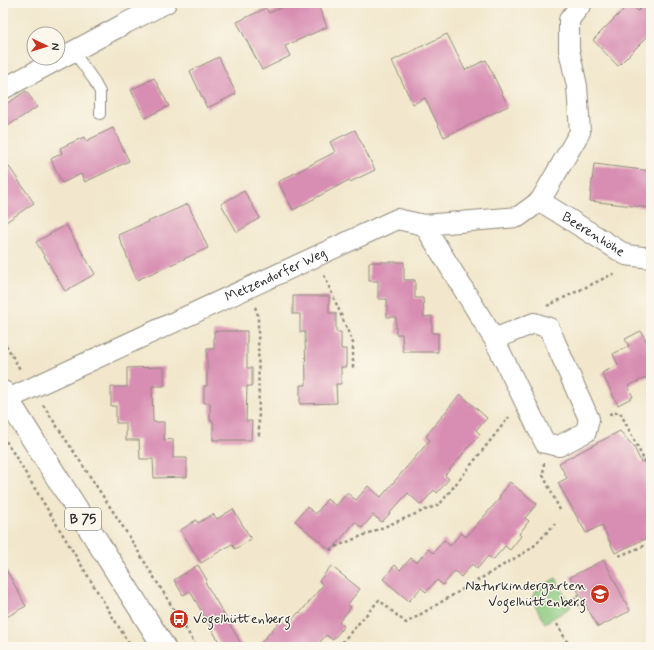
<svg xmlns="http://www.w3.org/2000/svg" width="654" height="650" font-family="Mynerve,sans-serif">
<rect width="100%" height="100%" fill="#fbf7ec"/>
<filter id="ink" filterUnits="userSpaceOnUse"><feTurbulence type="fractalNoise" baseFrequency=".025" numOctaves="2"/><feDisplacementMap in="SourceGraphic" scale="8" xChannelSelector="R" yChannelSelector="G"/><feConvolveMatrix kernelMatrix="1 2 1 2 8 2 1 2 1" color-interpolation-filters="sRGB"/></filter>
<filter id="wash" filterUnits="userSpaceOnUse"><feTurbulence type="fractalNoise" baseFrequency=".012" numOctaves="4" result="noise"/><feDisplacementMap in="SourceGraphic" scale="16" xChannelSelector="R" yChannelSelector="G"/><feGaussianBlur stdDeviation="0.9" result="paint"/><feColorMatrix in="noise" values="0 0 0 0 0 0 0 0 0 0 0 0 0 0 0 0 0 1.4 0 .05"/><feComposite in="paint" operator="in"/></filter>
<g filter="url(#wash)">
<rect width="100%" height="100%" fill="#f2e7cc"/>
<!-- green -->
<path fill="#8ac97f" stroke="#5a7a55" d="M556,578L571,607L545,623L531,598L539,588Z"/>
<g id="blocks">
<!-- building -->
<g fill="#d88eb2">
<path d="M292,3H317L327,27L285,46L290,56L262,70L237,22L266,8L269,13Z"/>
<path d="M630,3L638,11L646,3H651V33L618,66L593,40Z"/>
<path d="M447,34L465,70L486,60L508,106L444,137L425,98L413,104L392,61Z"/>
<path d="M219,57L236,94L207,108L190,71Z"/>
<path d="M154,78L169,106L145,118L131,90Z"/>
<path d="M26,91L37,107L3,129V106Z"/>
<path d="M113,128L129,161L85,182L81,174L62,183L51,159L62,153L60,148L84,137L86,141Z"/>
<path d="M355,130L375,170L350,182L349,180L293,210L278,182L335,152L330,142Z"/>
<path d="M3,158L34,203L3,224Z"/>
<path d="M594,164L651,171V208L590,201Z"/>
<path d="M244,191L260,218L237,232L221,204Z"/>
<path d="M188,204L208,248L137,280L118,235Z"/>
<path d="M66,225L95,274L65,291L36,242Z"/>
<path d="M369,262H404V280H415V298H423L424,317L432,316V333H438V352H403L402,334H396V317H387V299H378V281H369Z"/>
<path d="M293,296H329V313H336V332H341V349H346V367H341V384H336L337,403L300,404V385H306L305,332H300V314H293Z"/>
<path d="M214,331H247V368H252V386H247L246,421H252L251,440H213V421H210V403H204V386H207V349H214Z"/>
<path d="M641,331L651,351V375L628,386L633,397L618,405L602,373L618,365L613,354L629,346L625,339Z"/>
<path d="M164,367V386H152L153,422H164V440L173,439V458H187V477L154,478L153,459H140L139,440H126V423H116V406H111V387H127V368Z"/>
<path d="M460,394L487,418L476,430L480,434L445,475L449,479L437,493L434,490L421,505L408,493L382,522L373,515L362,528L355,522L331,551L295,521L307,507L316,514L327,499L336,506L347,493L356,500L368,486L381,497L430,440L426,436Z"/>
<path d="M620,431L634,447L641,462L651,458V536L615,553L602,525L586,533L558,483L567,478L559,463Z"/>
<path d="M510,482L537,504L525,518L529,521L519,534L521,536L510,550L505,546L493,560L488,556L477,569L472,564L461,577L455,571L443,585L437,580L426,592L421,588L409,601L383,579L395,565L400,570L411,558L417,562L428,549L433,553L444,540L450,546L461,533L466,537L500,498L499,497Z"/>
<path d="M233,509L251,539L235,549L232,544L201,563L181,530L196,520L198,523L213,514L217,519Z"/>
<path d="M604,560L630,611L598,627L570,577Z"/>
<path d="M3,564L26,606L3,619Z"/>
<path d="M198,565L207,580L205,582L243,647H222L190,591L183,595L174,580Z"/>
<path d="M331,566L360,589L347,605L351,607L339,622L344,626L333,640L326,635L316,647H257L281,620L287,625L299,612L300,613L323,585L319,581Z"/>
</g>
</g>
</g>
<g filter="url(#ink)">
<use href="#blocks" fill-opacity="0" stroke="#8e897c" stroke-width="1"/>
<g fill="none" stroke-linecap="round" stroke-linejoin="round">
<defs>
<path id="service" d="M73,51L93,79L100,92V114"/>
<g id="minor">
<path d="M3,89L126,23L166,3"/>
<path id="s1" d="M540,201L626,255L651,258"/>
<path d="M424,225L494,339L534,323L549,328L589,419L586,432L559,446L545,443L494,339"/>
<path id="s2" d="M8,399L397,219L424,225L518,217L540,201L580,132L577,86L569,50V20L582,3"/>
</g>
<path id="primary" d="M3,392L164,647"/>
</defs>
<!-- service casing -->
<use href="#service" stroke="#8e897c" stroke-width="12"/>
<!-- minor casing -->
<use href="#minor" stroke="#8e897c" stroke-width="22"/>
<!-- primary casing -->
<use href="#primary" stroke="#8e897c" stroke-width="24"/>
<!-- path -->
<g stroke="#8e897c" stroke-width="2.5" stroke-dasharray="3 3" stroke-linecap="butt">
<path d="M324,275L353,343V370"/>
<path d="M547,306L615,273"/>
<path d="M255,307L258,315L259,436"/>
<path d="M3,340L21,371"/>
<path d="M43,405L120,522L197,647"/>
<path d="M609,414L620,412L651,474"/>
<path d="M3,436L131,647"/>
<path d="M544,463L543,475L560,510"/>
<path d="M330,549L440,504L509,417"/>
<path d="M619,556L651,543"/>
<path d="M579,595L574,598L580,609"/>
<path d="M557,624L570,647"/>
<path d="M465,645L469,647"/>
<path d="M338,647L379,600L406,623L532,548L555,524"/>
</g>
<!-- service -->
<use href="#service" stroke="#fff" stroke-width="10"/>
<!-- minor -->
<use href="#minor" stroke="#fff" stroke-width="20"/>
<!-- primary -->
<use href="#primary" stroke="#fff" stroke-width="22"/>
</g>
</g>
<!-- icons -->
<defs>
<symbol id="school-disc" viewBox="-11 -11 22 22"><circle r="9.5" fill="#c8321e" stroke="#fbf7ec"/><path d="M0-5L7-2L0 1L-7-2ZM-4 1L0 2.5L4 1V4Q0 6-4 4Z" fill="#fff"/></symbol>
<symbol id="bus-disc" viewBox="-11 -11 22 22"><circle r="9.5" fill="#c8321e" stroke="#fbf7ec"/><path d="M-5-6H5V4H4V6H2V4H-2V6H-4V4H-5ZM-3.5-4V0h7V-4ZM-3.5 1.2v1.5H-2V1.2ZM2 1.2v1.5H3.5V1.2Z" fill="#fff"/></symbol>
</defs>
<g fill-rule="evenodd">
<use href="#school-disc" x="589" y="583" width="22" height="22"/>
<use href="#bus-disc" x="168" y="608" width="22" height="22"/>
</g>
<g text-anchor="middle" dominant-baseline="central" stroke-width="3" stroke-linejoin="round" paint-order="stroke">
<!-- shield labels -->
<rect fill="#fbf7ec" stroke="#696865" stroke-width="1" x="65" y="508" width="36" height="22" rx="3"/>
<g font-size="13" font-weight="bold" fill="#2b2b2b">
<text x="83" y="519">B 75</text>
</g>
<!-- street labels -->
<g font-size="14" fill="#2b2b2b" stroke="#fbf7ec">
<text stroke="none"><textPath href="#s1" startOffset="63">Beerenhöhe</textPath></text>
<text stroke="none"><textPath href="#s2" startOffset="295">Metzendorfer Weg</textPath></text>
</g>
<!-- poi labels -->
<g font-size="14" fill="#2b2b2b" stroke="#fbf7ec" text-anchor="end">
<text x="586" y="586">Naturkindergarten<tspan x="586" dy="16">Vogelhüttenberg</tspan></text>
<text x="193" y="619" text-anchor="start">Vogelhüttenberg</text>
</g>
</g>
<!-- margin -->
<rect width="654" height="650" fill="none" stroke="#fbf7ec" stroke-width="16"/>
<!-- north arrow -->
<g transform="translate(46 46) rotate(94)"><circle r="19" fill="#fbf7ec" stroke="#a8a59f"/>
<path d="M0-3L7 15L0 10L-7 15Z" fill="#c8321e"/>
<text y="-6" font-size="11" font-weight="bold" text-anchor="middle" fill="#2b2b2b">N</text>
</g>
</svg>
